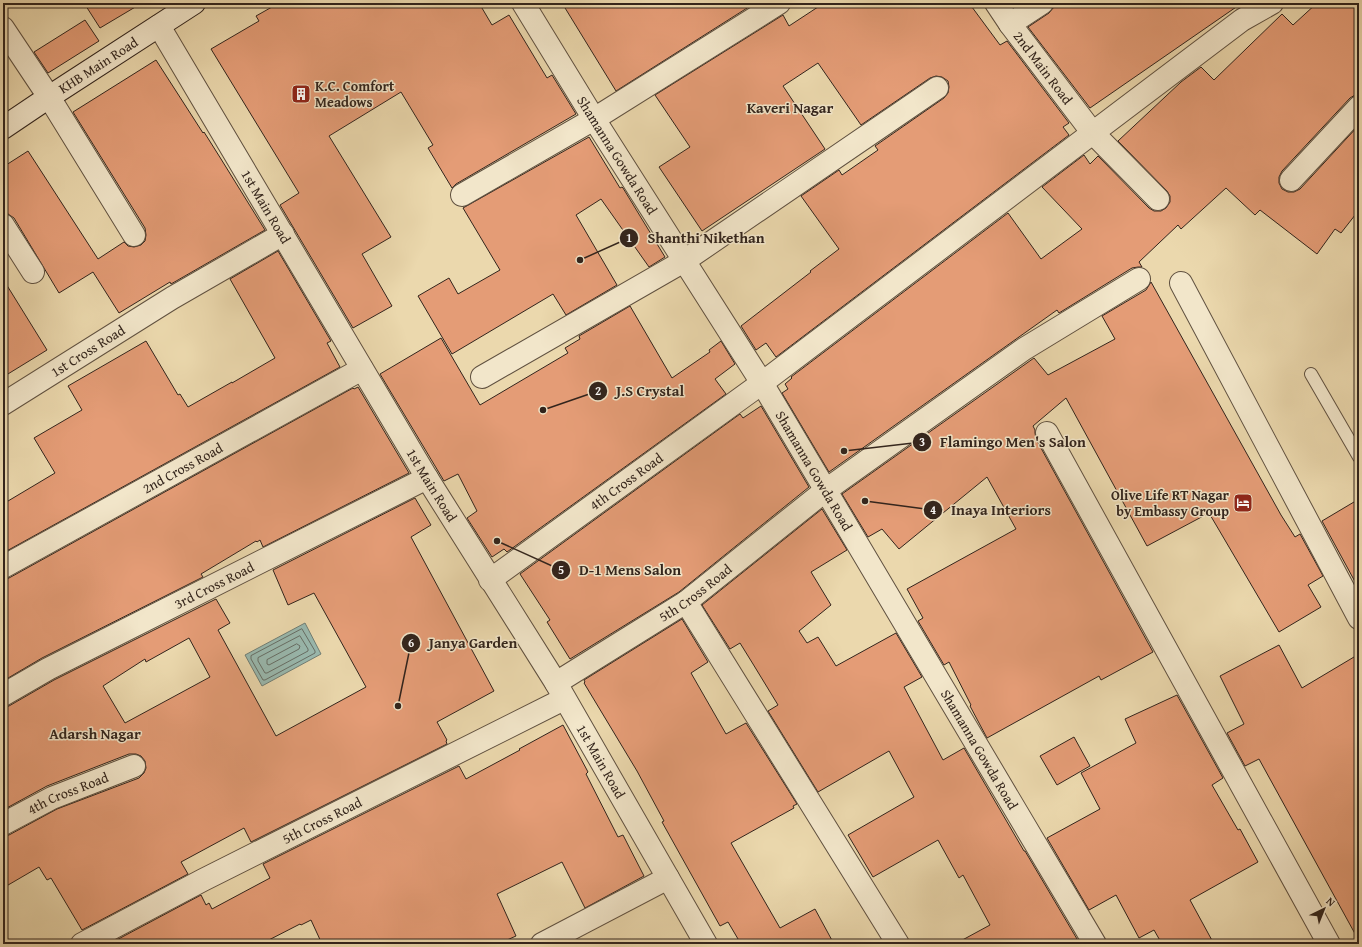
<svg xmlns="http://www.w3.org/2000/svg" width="1362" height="947" font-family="'Gentium Book Plus',serif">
<rect width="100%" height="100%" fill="#ebd8ad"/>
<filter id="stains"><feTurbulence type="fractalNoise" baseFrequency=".005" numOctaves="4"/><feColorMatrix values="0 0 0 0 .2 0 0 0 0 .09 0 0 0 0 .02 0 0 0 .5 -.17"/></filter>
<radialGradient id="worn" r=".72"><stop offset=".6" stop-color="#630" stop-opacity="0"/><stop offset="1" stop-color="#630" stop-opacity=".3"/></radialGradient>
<!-- water -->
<path fill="#99b9af" stroke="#707d74" d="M305,623L321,654L262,686L245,655Z"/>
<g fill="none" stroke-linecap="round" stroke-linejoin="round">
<!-- shore -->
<g stroke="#666e66" stroke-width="1">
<path d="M302,629L315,651V653L265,680H263L251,659V656Z"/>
<path d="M300,636L308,649V651L267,673H265L258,661V658Z"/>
<path d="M297,644L300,646L299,649L269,665L267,664V660Z"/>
</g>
</g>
<!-- building -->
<g fill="#e49c76" stroke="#32241c" fill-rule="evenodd">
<path d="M84,3H142L100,28Z"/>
<path d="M279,3H479L492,25L509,15L547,78L552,75L576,114L456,184L452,188L428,148L433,145L401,92L329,136L391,237L362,254L392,306L353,328L280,205L299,193L211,49L259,21L256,16Z"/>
<path d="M562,3H755L616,91Z"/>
<path d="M824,3H969L1000,45L1007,41L1069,123L1063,127L1069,135L776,357L766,343L756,350L741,326L811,272L810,271L839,249L801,196L839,170L842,175L878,150L875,146L944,98L948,93L949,87L948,81L942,77L936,76L930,78L861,125L818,63L783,86L825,149L702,231L659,167L690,147L655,95L783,15L789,26Z"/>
<path d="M1061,3H1242L1090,108L1028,27L1049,13L1053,8Z"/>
<path d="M1317,3H1359V95H1355L1350,98L1282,171L1279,177V183L1282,189L1288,192H1294L1300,189L1359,125V210L1341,233L1335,229L1317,254L1260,210L1255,215L1226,188L1181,229L1178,225L1139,262L1142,267H1138L1132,268L1059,313L1057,310L829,472L782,393L788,389L785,384L792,378L791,377L1008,213L1041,259L1082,229L1042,187L1084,155L1090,164L1098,156L1149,208L1154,211H1161L1166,208L1170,202V196L1167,191L1118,141L1181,82L1201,67L1214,80L1282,14L1293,25Z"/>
<path d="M85,20L99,41L48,73L34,52Z"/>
<path d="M156,60L203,133L204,132L221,159L265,230L171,284L170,282L119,313L93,272L59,293L14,218L8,214L3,206V167L28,151L98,259L124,242L128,246L134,247L141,245L145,241L146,235L145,228L73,112Z"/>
<path d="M589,137L620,188L622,187L623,188L665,257L649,267L601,199L576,215L617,285L566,315L553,294L452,354L418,296L449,278L458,294L500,270L463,208Z"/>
<path d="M278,251L331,341L327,343L340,367L3,553V504L55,473L34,438L82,410L68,386L146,341L178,395L180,394L188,407L232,382V383L275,358L230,279Z"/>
<path d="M3,279L47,350L3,377Z"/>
<path d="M1151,282L1281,515L1295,537L1300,534L1323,576L1308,585L1321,607L1279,632L1209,513L1147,546L1066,398L1033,426L1035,430V433L1036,439L1153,652L1101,680L1099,676L987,738L970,706L971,705L949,662L944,665L918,621L923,618L907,589L1016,529L987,477L899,549L882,529L868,537L842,494L1034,358L1048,375L1115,339L1102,316L1146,290Z"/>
<path d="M630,306L672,378L710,352L709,350L721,341L735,364L715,379L726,394L507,552L504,549L492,557L467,518L477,511L458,474L444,481L380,374L441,338L480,405L568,353L565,348L580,339L579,336Z"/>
<path d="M358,387L409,473L263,547L260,540L257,542L256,541L201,574L203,577L42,658L3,681V579L9,578L353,388L354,389Z"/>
<path d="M761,406L809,487L679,592L570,659L547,622L550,620L520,574L740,414L743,418Z"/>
<path d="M415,498L431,525L411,537L494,691L437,722L447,740L446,741L447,744L251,842L244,828L181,862L188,874L82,930L51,878L47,880L39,867L3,888V836L9,835L57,809L139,778L144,773L146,768L145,761L141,756L136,754H129L47,786L3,810V707L9,706L54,680L216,599L230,623L218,630L276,736L366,687L314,593L288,605L273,570ZM189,638L210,677L125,723L103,686L145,659L146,662Z"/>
<path d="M1359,499V589L1322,521Z"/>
<path d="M822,509L847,550L811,572L831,605L799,631L807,643L818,637L836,666L896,633L922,677L904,687L943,760L964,748L1024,851H1025L1080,944H955L990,925L963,875L959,878L938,840L873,877L848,835L914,797L889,751L818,792L768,711L778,705L753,664L740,643L730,649L702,605Z"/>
<path d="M682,619L708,662L691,673L726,734L746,723L797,804L793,806L794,808L731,843L780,928L815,909L834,944H741L728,922L720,926L662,822L664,821L637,771L584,683L585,682L584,680Z"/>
<path d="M1279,645L1302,688L1359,654V941L1259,759L1245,766L1227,733L1244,724L1220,676Z"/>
<path d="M1177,695L1223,778L1212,785L1238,830L1240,829L1258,862L1190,900L1214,944H1162L1154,930L1139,938L1116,895L1089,910L1047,838L1100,809L1081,773L1136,743L1125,719Z"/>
<path d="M563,725L588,772L586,774L618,837L623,835L644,876L585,908L562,862L497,894L516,936L498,944H322L311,920L301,925L300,924L261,944H109L201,895L206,905L209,903L212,909L270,878L263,864L459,766L466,779L520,750L519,749Z"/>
<path d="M1074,737L1090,766L1057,785L1040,756Z"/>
</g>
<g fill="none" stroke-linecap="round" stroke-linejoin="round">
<defs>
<path id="lane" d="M1311,374L1359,457"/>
<g id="street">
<path id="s1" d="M523,3L594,119L762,383L1095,944"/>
<path id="s2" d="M996,3L1010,24L1092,132L1158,199"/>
<path d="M1010,24L1042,3"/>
<path id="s3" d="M159,26L427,478L556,683L706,944"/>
<path d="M3,28L49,97L134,235"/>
<path d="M1291,180L1359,107"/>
<path d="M462,195L594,119L779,3"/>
<path d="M3,225L33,272"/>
<path d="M1181,283L1359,618"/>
<path d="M482,377L684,261L937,88"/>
<path id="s4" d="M3,404L172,298L283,234"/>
<path d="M1047,433L1329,944"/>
<path id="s5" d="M3,567L362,369"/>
<path id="s6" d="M490,580L762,383L1242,20L1272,3"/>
<path d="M686,602L898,944"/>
<path id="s7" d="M556,683L686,602L826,490L1024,349L1139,279"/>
<path id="s8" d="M3,695L48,669L427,478"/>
<path id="s9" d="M3,824L52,798L134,766"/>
<path id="s10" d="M82,944L203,880L564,699"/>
<path d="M542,944L668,878"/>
</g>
<g id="secondary">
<path id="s11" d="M3,128L49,97L194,3"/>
</g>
</defs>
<!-- lane casing -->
<use href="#lane" stroke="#605140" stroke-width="14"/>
<!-- street casing -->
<use href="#street" stroke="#605140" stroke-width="24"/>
<!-- secondary casing -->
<use href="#secondary" stroke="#32241c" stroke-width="24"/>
<!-- lane -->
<use href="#lane" stroke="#f2e6ca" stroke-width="12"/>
<!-- street -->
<use href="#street" stroke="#f2e6ca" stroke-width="22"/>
<!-- secondary -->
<use href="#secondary" stroke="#f2e6ca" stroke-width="22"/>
</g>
<!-- icons -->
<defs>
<symbol id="building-square" viewBox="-11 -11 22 22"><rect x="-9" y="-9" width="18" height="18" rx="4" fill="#8f2418" stroke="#f2e6ca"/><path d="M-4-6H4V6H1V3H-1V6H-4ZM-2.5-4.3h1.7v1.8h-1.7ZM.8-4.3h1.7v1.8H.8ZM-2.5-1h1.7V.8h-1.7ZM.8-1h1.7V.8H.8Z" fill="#fff"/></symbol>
<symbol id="hotel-square" viewBox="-11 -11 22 22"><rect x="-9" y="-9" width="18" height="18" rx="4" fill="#8f2418" stroke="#f2e6ca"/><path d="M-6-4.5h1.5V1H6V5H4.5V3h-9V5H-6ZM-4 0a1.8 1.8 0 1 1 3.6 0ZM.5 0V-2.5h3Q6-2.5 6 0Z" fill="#fff"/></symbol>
</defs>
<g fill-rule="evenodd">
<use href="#building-square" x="290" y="83" width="22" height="22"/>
<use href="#hotel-square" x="1232" y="492" width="22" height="22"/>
</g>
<g text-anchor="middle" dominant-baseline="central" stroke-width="3" stroke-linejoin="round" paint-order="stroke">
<!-- street labels -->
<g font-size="14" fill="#32241c" stroke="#f2e6ca">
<text stroke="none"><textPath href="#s11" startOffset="114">KHB Main Road</textPath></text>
<text stroke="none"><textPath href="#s2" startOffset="80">2nd Main Road</textPath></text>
<text stroke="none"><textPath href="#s1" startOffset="179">Shamanna Gowda Road</textPath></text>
<text stroke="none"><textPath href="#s3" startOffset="210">1st Main Road</textPath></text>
<text stroke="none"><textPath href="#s4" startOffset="100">1st Cross Road</textPath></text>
<text stroke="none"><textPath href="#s5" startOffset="205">2nd Cross Road</textPath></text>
<text stroke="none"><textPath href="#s1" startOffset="551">Shamanna Gowda Road</textPath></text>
<text stroke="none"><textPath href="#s6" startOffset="168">4th Cross Road</textPath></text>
<text stroke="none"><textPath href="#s3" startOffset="534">1st Main Road</textPath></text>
<text stroke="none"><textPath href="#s8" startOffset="238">3rd Cross Road</textPath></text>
<text stroke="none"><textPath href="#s7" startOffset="166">5th Cross Road</textPath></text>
<text stroke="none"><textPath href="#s1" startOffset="875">Shamanna Gowda Road</textPath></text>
<text stroke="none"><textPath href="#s3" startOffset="858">1st Main Road</textPath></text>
<text stroke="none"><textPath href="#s9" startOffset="72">4th Cross Road</textPath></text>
<text stroke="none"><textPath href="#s10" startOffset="270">5th Cross Road</textPath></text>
</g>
<!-- poi labels -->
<g font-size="14" font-weight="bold" fill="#32241c" stroke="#f2e6ca" text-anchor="start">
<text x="315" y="86">K.C. Comfort<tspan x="315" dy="16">Meadows</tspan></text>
<text x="1229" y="495" text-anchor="end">Olive Life RT Nagar<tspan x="1229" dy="16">by Embassy Group</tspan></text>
</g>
<!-- neighbourhood labels -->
<g font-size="15" font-weight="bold" fill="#32241c" stroke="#f2e6ca">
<text x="790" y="107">Kaveri Nagar</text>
<text x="95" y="733">Adarsh Nagar</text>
</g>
</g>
<!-- callouts -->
<path fill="none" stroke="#32241c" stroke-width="1.5" d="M580 260L629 238M543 410L598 391M844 451L922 442M865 501L933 510M497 541L561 570M398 706L411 643"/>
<g fill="#32241c" stroke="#f2e6ca" stroke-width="1.5">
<circle cx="580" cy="260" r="4"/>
<circle cx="543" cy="410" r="4"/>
<circle cx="844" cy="451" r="4"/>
<circle cx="865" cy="501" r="4"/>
<circle cx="497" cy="541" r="4"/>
<circle cx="398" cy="706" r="4"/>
<circle cx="629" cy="238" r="10"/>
<circle cx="598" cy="391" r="10"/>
<circle cx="922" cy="442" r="10"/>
<circle cx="933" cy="510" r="10"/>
<circle cx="561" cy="570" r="10"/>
<circle cx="411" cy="643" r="10"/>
</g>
<g font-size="12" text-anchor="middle" font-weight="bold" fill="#fff">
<text x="629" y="242">1</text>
<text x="598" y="395">2</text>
<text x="922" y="446">3</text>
<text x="933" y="514">4</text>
<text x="561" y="574">5</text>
<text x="411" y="647">6</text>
</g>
<g font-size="15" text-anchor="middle" font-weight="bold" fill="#32241c" stroke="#f2e6ca" stroke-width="3" stroke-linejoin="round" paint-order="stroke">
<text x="706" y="243">Shanthi Nikethan</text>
<text x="650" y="396">J.S Crystal</text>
<text x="1013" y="447">Flamingo Men's Salon</text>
<text x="1001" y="515">Inaya Interiors</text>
<text x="630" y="575">D-1 Mens Salon</text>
<text x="473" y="648">Janya Garden</text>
</g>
<!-- margin -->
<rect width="1362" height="947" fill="none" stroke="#ebd8ad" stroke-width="16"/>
<rect x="4" y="4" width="1354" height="939" fill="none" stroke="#32241c" stroke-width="2"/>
<rect x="8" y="8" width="1346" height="931" fill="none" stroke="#32241c"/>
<!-- north arrow -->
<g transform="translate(1324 909) rotate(43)" stroke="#f2e6ca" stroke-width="3" paint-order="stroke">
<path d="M0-3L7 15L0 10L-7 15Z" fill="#32241c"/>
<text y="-6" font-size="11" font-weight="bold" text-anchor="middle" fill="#32241c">N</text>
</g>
<rect width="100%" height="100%" filter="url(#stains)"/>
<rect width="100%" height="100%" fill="url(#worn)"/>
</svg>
